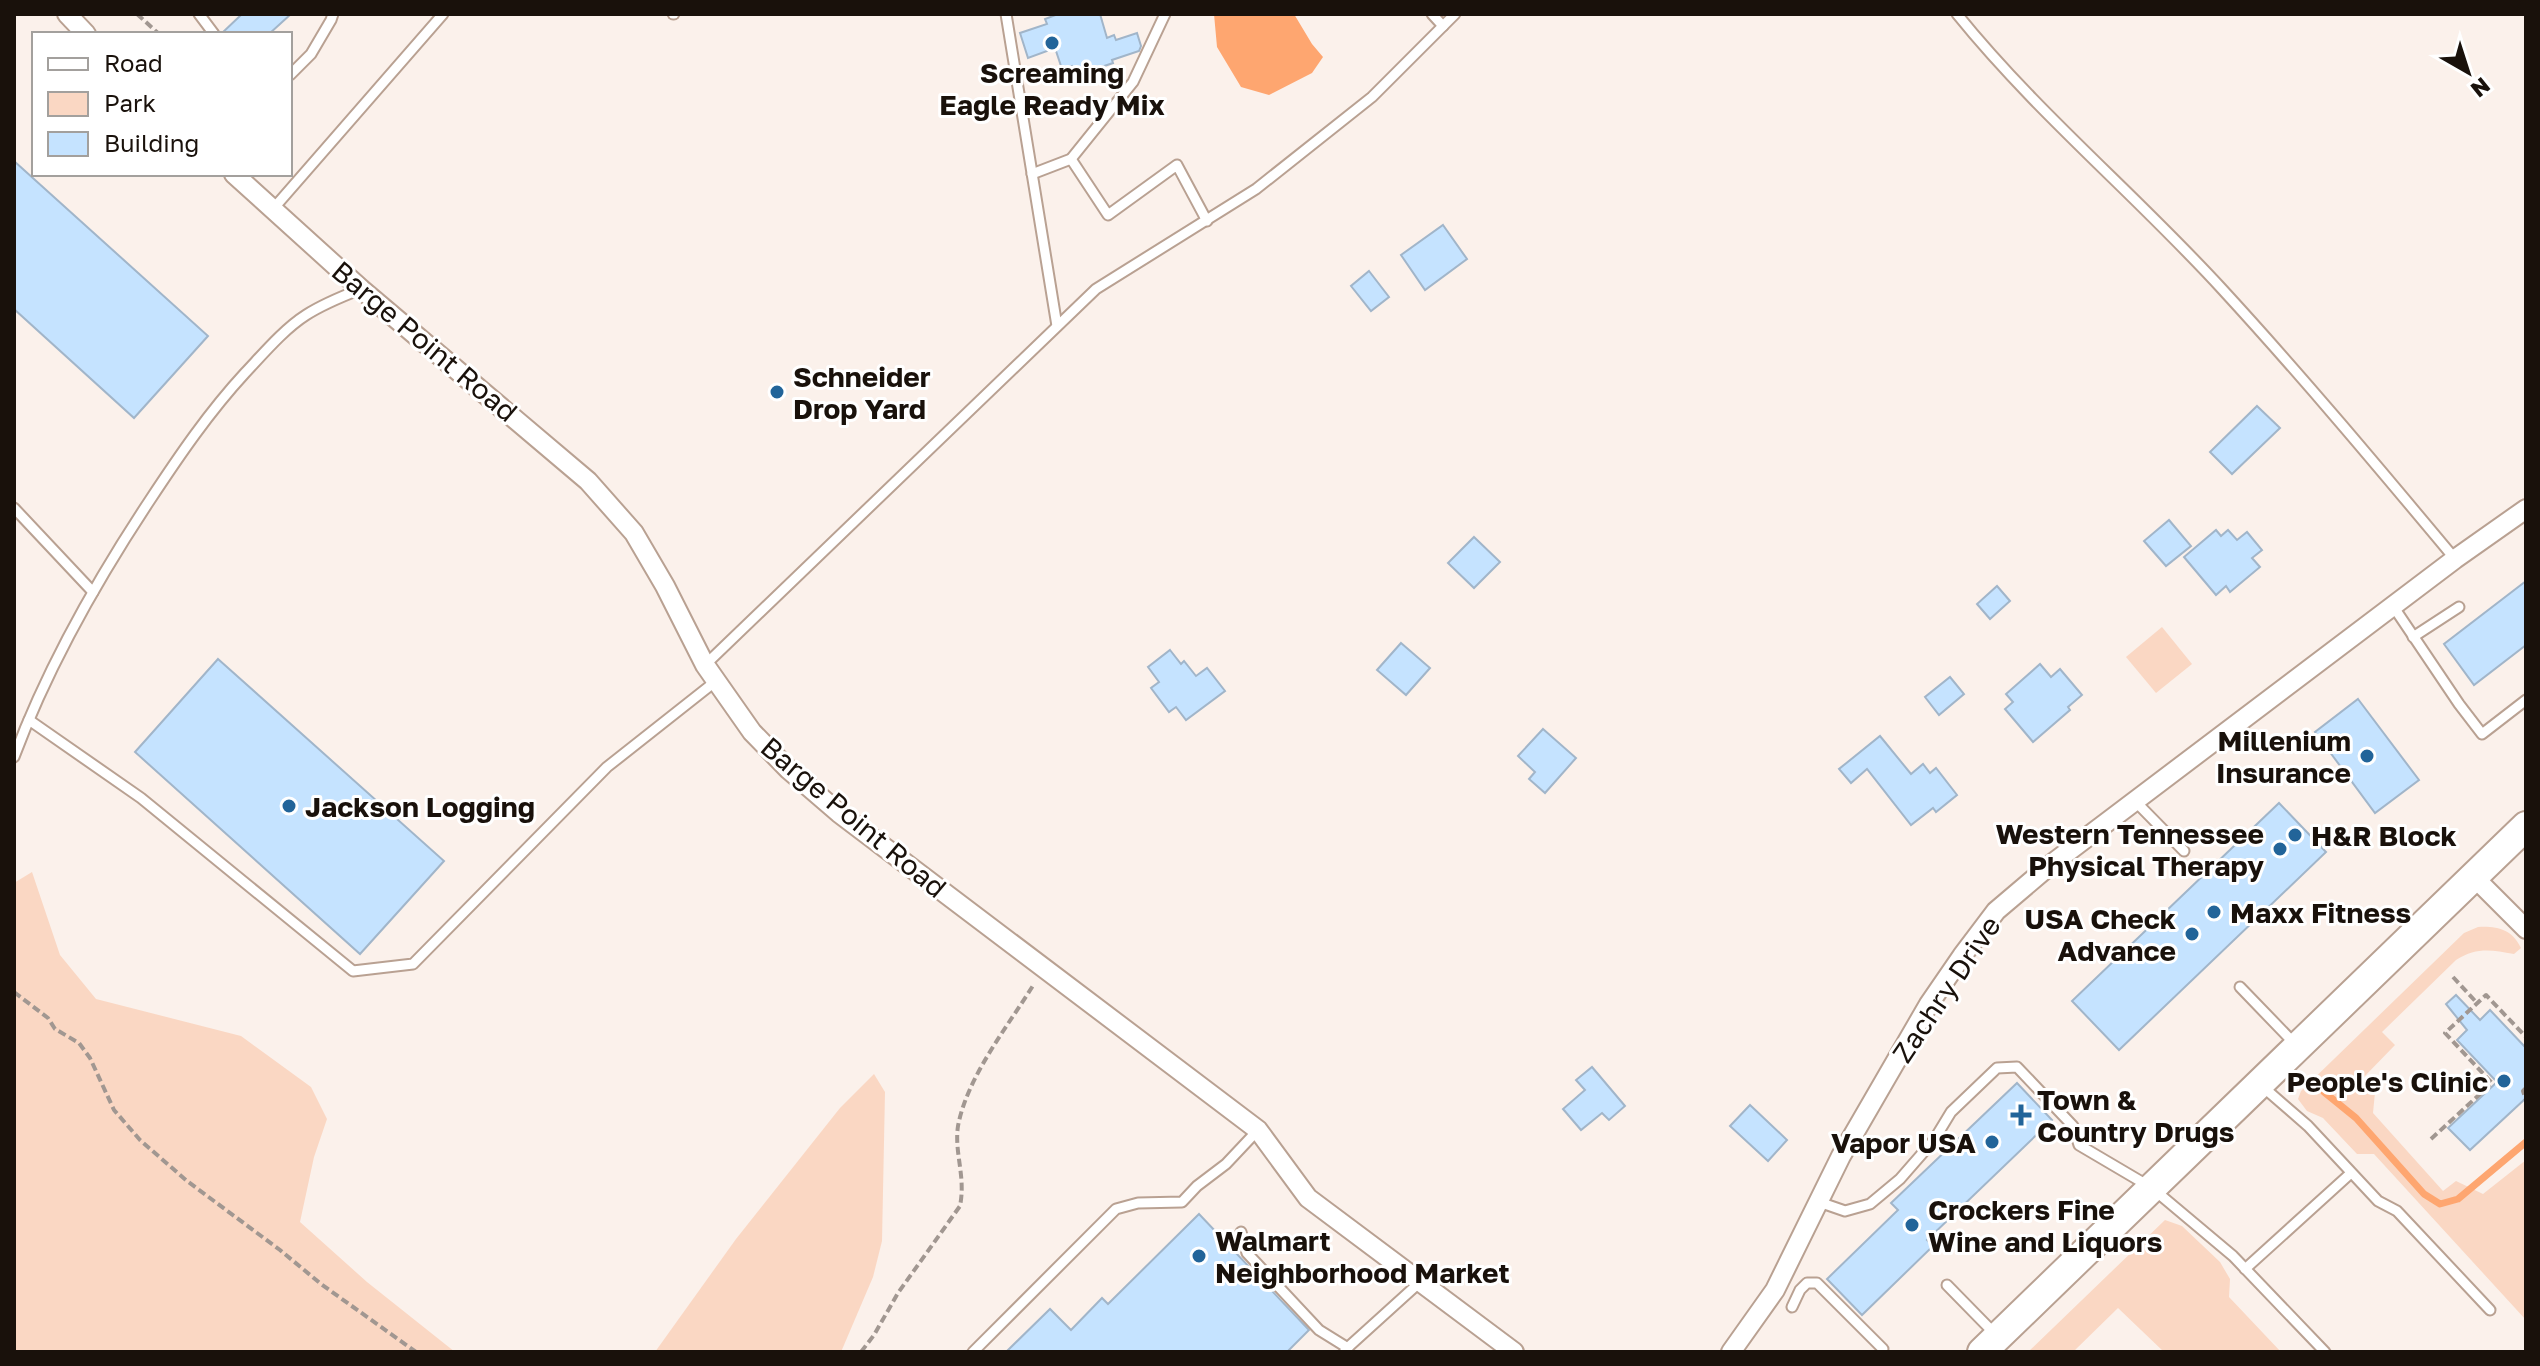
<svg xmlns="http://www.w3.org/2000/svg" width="2540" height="1366" font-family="'Golos Text',sans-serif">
<rect width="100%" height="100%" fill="#fbf1eb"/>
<!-- green -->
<g fill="#fad7c3">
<path d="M2162,627L2192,664L2156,693L2126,657Z"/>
<path d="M32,872L60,955L96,999L241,1036L311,1087L327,1119L314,1157L300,1222L367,1282L455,1352H14V883Z"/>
<path d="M2478,927C2497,926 2512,929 2521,948L2514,954C2491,950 2477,947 2456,960L2382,1032L2395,1045L2362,1079L2375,1092L2373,1113L2443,1191L2456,1181L2483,1194L2526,1160V1320L2374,1154H2357L2323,1118L2307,1111L2298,1099L2301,1091L2464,933Z"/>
<path d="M874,1074L885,1092L882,1241L873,1277L841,1352H655L736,1239L840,1108Z"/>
<path d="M2165,1220L2182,1226L2220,1262L2230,1279L2229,1297L2281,1352H2164L2118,1308L2073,1352H2028Z"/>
</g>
<!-- water -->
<path fill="#fea670" d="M1214,14H1294L1312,44L1323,57L1312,73L1269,95L1241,87L1217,47Z"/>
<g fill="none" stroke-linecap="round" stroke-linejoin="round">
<!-- stream -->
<path stroke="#fea670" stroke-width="7" d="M2324,1092L2356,1118L2424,1194L2440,1204L2458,1199L2526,1142"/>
</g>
<!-- building -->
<g fill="#c5e3ff" stroke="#a1b5c9" stroke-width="2">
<path d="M242,14H291L269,34H221Z"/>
<path d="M1058,14H1100L1107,38L1114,35L1116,40L1137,33L1141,46L1139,51L1112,60L1113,63L1075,76L1072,66L1062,69L1055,48L1028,58L1020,33L1047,24L1045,19Z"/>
<path d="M14,161L208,336L134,418L14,309Z"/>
<path d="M1443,225L1467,259L1425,290L1401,255Z"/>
<path d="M1369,271L1389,297L1371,311L1351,286Z"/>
<path d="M2257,406L2280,428L2232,474L2210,452Z"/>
<path d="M2169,520L2191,546L2166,566L2144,541Z"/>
<path d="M2216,530L2221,536L2228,530L2237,540L2247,532L2262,550L2252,558L2260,567L2230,592L2226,586L2216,595L2184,557Z"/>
<path d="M1474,537L1500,562L1474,588L1448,563Z"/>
<path d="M2526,581V645L2474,685L2444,644Z"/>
<path d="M1997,586L2010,601L1990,619L1977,604Z"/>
<path d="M1401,643L1430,668L1406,695L1377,670Z"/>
<path d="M1170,650L1181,664L1184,661L1196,676L1207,668L1225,691L1186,720L1176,707L1169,712L1151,688L1159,682L1148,667Z"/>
<path d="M218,659L444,861L360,954L135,752Z"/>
<path d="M2040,664L2051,677L2060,669L2082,695L2068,707L2070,710L2033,742L2005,709L2013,702L2006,694Z"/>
<path d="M1950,677L1964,694L1939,715L1925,697Z"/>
<path d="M2358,699L2419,780L2375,813L2315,732Z"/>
<path d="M1543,729L1576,758L1545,793L1529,779L1535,772L1518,756Z"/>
<path d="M1880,736L1911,774L1923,764L1930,773L1936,768L1957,795L1936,812L1933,808L1911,825L1867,769L1851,783L1839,769Z"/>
<path d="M2279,803L2326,852L2119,1050L2072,1001Z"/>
<path d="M2456,995L2480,1020L2490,1010L2526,1048V1098L2470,1150L2448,1128L2497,1082L2457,1040L2467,1030L2446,1004Z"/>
<path d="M1592,1067L1625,1106L1609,1120L1602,1113L1581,1130L1563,1109L1585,1090L1576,1080Z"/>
<path d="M2017,1083L2052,1120L1927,1240L1933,1246L1862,1315L1827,1279L1898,1210L1891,1203Z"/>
<path d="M1750,1105L1787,1140L1768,1161L1730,1126Z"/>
<path d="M1199,1214L1309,1330L1287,1352H1006L1050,1309L1071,1330L1102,1298L1108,1304Z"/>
</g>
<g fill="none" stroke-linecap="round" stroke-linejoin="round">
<defs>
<g id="lane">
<path d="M199,14L214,34"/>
<path d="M673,14H674"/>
<path d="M1006,14L1057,326"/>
<path d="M1432,14L1443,26"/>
<path d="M1957,14C2037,113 2136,195 2222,289C2302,376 2379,468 2455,559"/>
<path d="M290,75L311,54L331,20L333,14"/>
<path d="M1071,159L1108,215L1177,165L1207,221"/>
<path d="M1032,174L1071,159L1133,82L1165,14"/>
<path d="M273,209L443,14"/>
<path d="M14,508L93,592"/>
<path d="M2393,606L2459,704L2482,734L2526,700"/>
<path d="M2413,637L2459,607"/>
<path d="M705,665L1096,289L1256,189L1372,97L1455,14"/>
<path d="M29,720L141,798L353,971L413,964L607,767L716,681"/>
<path d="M14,757C48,666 97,580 150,500C179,456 209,412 245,373C263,354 284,329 306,315C323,304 343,296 361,289"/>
<path d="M2135,801L2184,851"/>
<path d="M2240,987L2295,1044"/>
<path d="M2262,1086L2308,1126L2378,1201L2397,1211L2490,1310"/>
<path d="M1819,1202L1845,1211L1870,1204L1900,1179L1934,1140L1951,1112L1997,1068L2017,1067L2073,1126L2079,1145L2152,1188L2233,1256L2325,1352"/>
<path d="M1241,1232L1247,1253L1319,1330L1348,1348"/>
<path d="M2245,1269L2351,1173"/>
<path d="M1947,1285L1995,1334"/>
<path d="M1792,1307L1800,1290L1807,1283H1817L1883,1349"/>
<path d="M1345,1350L1419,1283"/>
<path d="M973,1352L1116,1209L1138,1203L1182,1202L1197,1186L1226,1164L1258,1130"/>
</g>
<g id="street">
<path d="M67,14L86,34"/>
<path d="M234,174L361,289L588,481L634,533L665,586L705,665L752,732L789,770L839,813L1258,1130L1308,1198L1514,1352"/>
<path d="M2473,876L2526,929"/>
<path d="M1731,1352L1775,1290L1841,1156L1929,1004L1962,956L1996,911L2049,866L2455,559L2526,509"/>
</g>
<path id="primary" d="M1982,1352L2526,826"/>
</defs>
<!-- lane casing -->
<use href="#lane" stroke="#b9a192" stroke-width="13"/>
<!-- street casing -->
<use href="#street" stroke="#b9a192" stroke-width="22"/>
<!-- primary casing -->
<use href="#primary" stroke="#b9a192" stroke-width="32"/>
<!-- path -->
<g stroke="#a19791" stroke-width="4" stroke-dasharray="8 4" stroke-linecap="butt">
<path d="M137,14L159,34"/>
<path d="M2453,977L2477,1003"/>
<path d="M14,992L48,1018L55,1029L79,1043L90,1058L114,1110L140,1140L187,1181L280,1250L321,1284L416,1352"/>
<path d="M2526,1088L2523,1091L2526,1100"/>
<path d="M2431,1139L2492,1083L2445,1033L2486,995L2526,1037"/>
<path d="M861,1352L874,1335L898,1293L960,1206C966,1176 954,1153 958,1126C967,1077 1008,1026 1034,984"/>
</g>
<!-- lane -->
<use href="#lane" stroke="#fff" stroke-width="9"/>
<!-- street -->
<use href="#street" stroke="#fff" stroke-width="18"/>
<!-- primary -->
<use href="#primary" stroke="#fff" stroke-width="28"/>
</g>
<!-- markers -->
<g fill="#226499" stroke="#fff" stroke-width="3">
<circle cx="1052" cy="43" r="8"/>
<circle cx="777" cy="392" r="8"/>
<circle cx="2367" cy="756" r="8"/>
<circle cx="289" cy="806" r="8"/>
<circle cx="2295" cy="835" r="8"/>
<circle cx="2280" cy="849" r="8"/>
<circle cx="2214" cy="912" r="8"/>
<circle cx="2192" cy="934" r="8"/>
<circle cx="2504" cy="1081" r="8"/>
<path d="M2017 1103h8v8h8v8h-8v8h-8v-8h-8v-8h8z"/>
<circle cx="1992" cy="1142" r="8"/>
<circle cx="1912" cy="1225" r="8"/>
<circle cx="1199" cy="1256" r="8"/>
</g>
<g text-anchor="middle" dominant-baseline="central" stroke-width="6" stroke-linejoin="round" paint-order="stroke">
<!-- poi labels -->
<g font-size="28" font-weight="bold" fill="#19110b" stroke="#fff" text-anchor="start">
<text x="1052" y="72" text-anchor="middle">Screaming<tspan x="1052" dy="32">Eagle Ready Mix</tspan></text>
<text x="793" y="376">Schneider<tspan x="793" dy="32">Drop Yard</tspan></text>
<text x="2351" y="740" text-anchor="end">Millenium<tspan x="2351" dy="32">Insurance</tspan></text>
<text x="305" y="806">Jackson Logging</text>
<text x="2264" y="833" text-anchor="end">Western Tennessee<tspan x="2264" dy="32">Physical Therapy</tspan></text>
<text x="2311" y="835">H&amp;R Block</text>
<text x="2230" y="912">Maxx Fitness</text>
<text x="2176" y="918" text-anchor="end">USA Check<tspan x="2176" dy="32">Advance</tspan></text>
<text x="2488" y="1081" text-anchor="end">People's Clinic</text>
<text x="2037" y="1099">Town &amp;<tspan x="2037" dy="32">Country Drugs</tspan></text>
<text x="1976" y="1142" text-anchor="end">Vapor USA</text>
<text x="1928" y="1209">Crockers Fine<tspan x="1928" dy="32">Wine and Liquors</tspan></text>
<text x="1215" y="1240">Walmart<tspan x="1215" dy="32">Neighborhood Market</tspan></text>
</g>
<!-- street labels -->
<g font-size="28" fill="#19110b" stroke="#fff">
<text transform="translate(425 341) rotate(40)">Barge Point Road</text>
<text transform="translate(854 817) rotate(40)">Barge Point Road</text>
<text transform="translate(1946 989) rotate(-56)">Zachry Drive</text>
</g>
</g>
<!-- border -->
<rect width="2540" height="1366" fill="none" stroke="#19110b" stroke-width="32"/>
<!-- legend -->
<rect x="32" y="32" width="260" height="144" fill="#ffffff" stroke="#a3a09d" stroke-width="2"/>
<rect x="48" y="58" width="40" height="12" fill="#ffffff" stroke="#a3a09d" stroke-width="2"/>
<text x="104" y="72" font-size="24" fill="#19110b">Road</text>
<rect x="48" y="92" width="40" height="24" fill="#fad7c3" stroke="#a3a09d" stroke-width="2"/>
<text x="104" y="112" font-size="24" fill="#19110b">Park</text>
<rect x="48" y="132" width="40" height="24" fill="#c5e3ff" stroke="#a3a09d" stroke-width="2"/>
<text x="104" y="152" font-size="24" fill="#19110b">Building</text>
<!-- north arrow -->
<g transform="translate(2468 72) rotate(141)" stroke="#ffffff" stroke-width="6" paint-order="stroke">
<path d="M0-6L14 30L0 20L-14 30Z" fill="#19110b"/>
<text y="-12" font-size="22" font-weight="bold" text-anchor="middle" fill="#19110b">N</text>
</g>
</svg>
